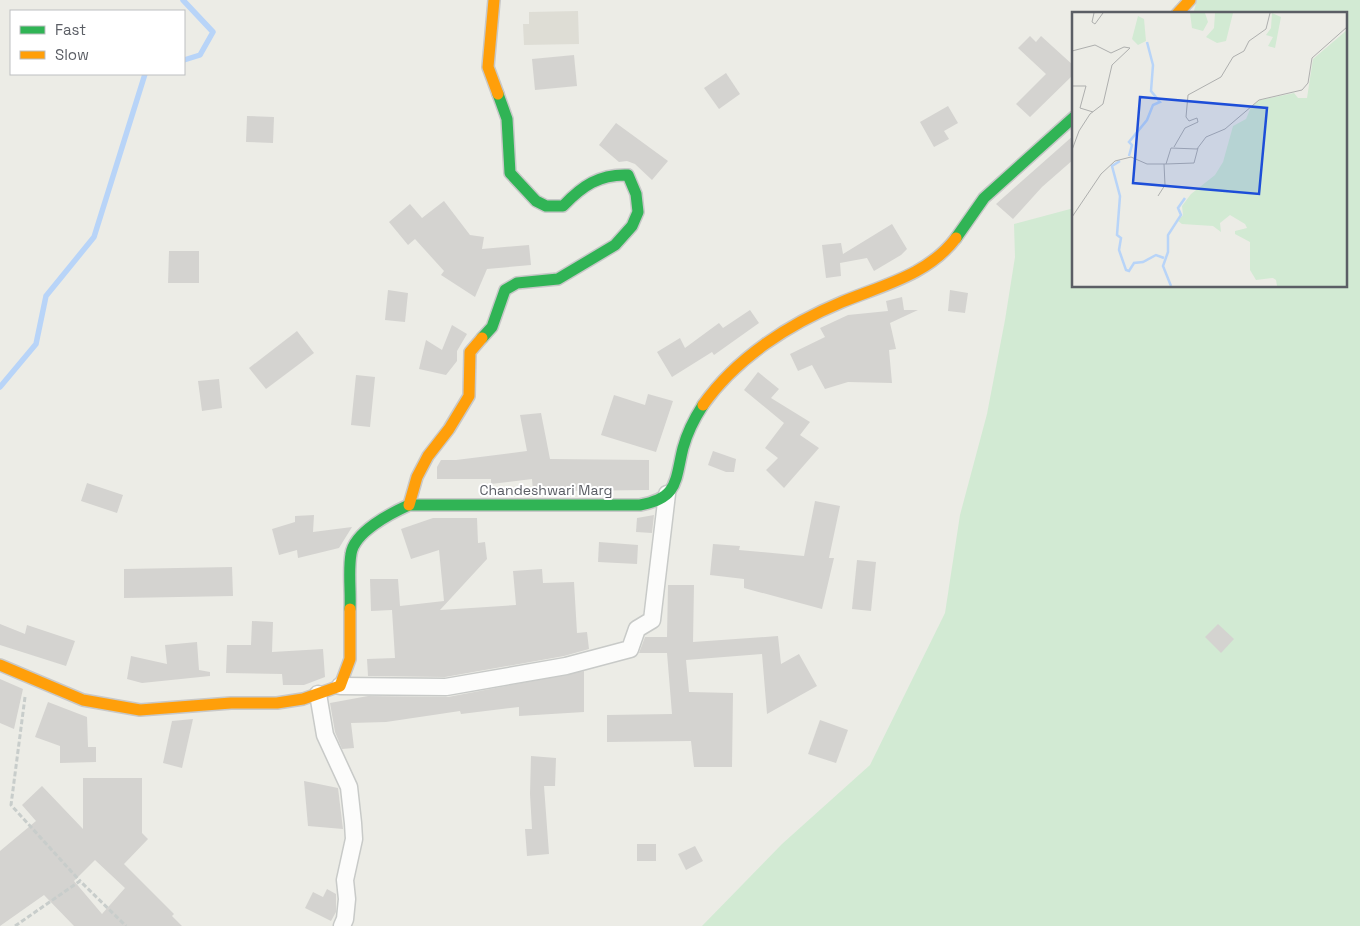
<svg xmlns="http://www.w3.org/2000/svg" width="1360" height="926" font-family="'Space Grotesk',sans-serif">
<rect width="100%" height="100%" fill="#ecece6"/>
<!-- education -->
<path fill="#deddd5" d="M578,11L579,44L524,45L523,24H529V12Z"/>
<!-- green -->
<path fill="#d2ead3" d="M1197,0H1360V926H702L782,844L870,765L945,613L960,515L987,414L1005,320L1015,257L1014,224L1074,208V286H1346V14H1193Z"/>
<g fill="none" stroke-linecap="round" stroke-linejoin="round">
<!-- stream -->
<g stroke="#b8d4f8" stroke-width="5.5">
<path d="M183,0L213,32L200,55L184,60"/>
<path d="M0,387L36,344L46,296L94,237L145,74"/>
</g>
</g>
<!-- building -->
<g fill="#d4d3d0" fill-rule="evenodd">
<path d="M1030,36L1036,42L1041,36L1074,66V74L1030,117L1016,104L1046,74L1018,48Z"/>
<path d="M574,55L577,86L535,90L532,59Z"/>
<path d="M726,73L740,94L719,109L704,88Z"/>
<path d="M948,106L958,123L944,131L949,139L934,147L920,122Z"/>
<path d="M247,116L274,117L273,143L246,142Z"/>
<path d="M616,123L668,161L652,180L635,164L627,161L619,162L599,145Z"/>
<path d="M1074,135V159L1042,187L1013,219L996,204Z"/>
<path d="M444,201L470,235L484,237L482,249L529,245L531,265L487,269L475,297L441,275L444,271L415,239L408,245L389,222L410,204L422,218Z"/>
<path d="M892,224L907,249L901,255L874,271L867,258L840,263L841,276L826,278L822,245L841,243L843,254Z"/>
<path d="M169,251H199V283H168Z"/>
<path d="M388,290L408,293L405,322L385,320Z"/>
<path d="M950,290L968,293L965,313L948,311Z"/>
<path d="M902,297L904,310H918L890,323L896,349L889,350L892,383L848,382L825,389L812,365L798,371L790,354L825,337L820,328L848,315L888,311L886,301Z"/>
<path d="M750,310L759,323L714,355L712,352L672,377L657,352L680,338L685,348L719,323L723,328Z"/>
<path d="M452,325L467,334L457,351V361L446,375L419,369L426,340L442,350Z"/>
<path d="M297,331L314,353L266,389L249,368Z"/>
<path d="M758,372L779,389L771,398L810,422L800,435L819,448L784,488L766,470L778,458L765,448L784,423L744,390Z"/>
<path d="M356,375L375,377L370,427L351,425Z"/>
<path d="M219,379L222,408L202,411L198,381Z"/>
<path d="M648,394L673,401L656,452L601,435L614,395L645,405Z"/>
<path d="M541,413L550,459L649,460V490L555,491L554,488L533,491L532,479L491,484V479H437V467L441,460H456L527,451L520,415Z"/>
<path d="M713,451L736,459L734,472H726L708,465Z"/>
<path d="M87,483L123,495L117,513L81,501Z"/>
<path d="M815,501L840,506L829,558H834L822,609L744,588V579L710,575L713,544L740,546L739,550L804,556Z"/>
<path d="M314,515L313,532L352,527L339,548L298,558L297,550L279,555L272,529L295,522V516Z"/>
<path d="M654,515L652,533L636,532L637,518Z"/>
<path d="M433,518H477L478,543L485,542L487,559L440,610L516,605L513,571L542,569L543,583L574,582L577,633L587,632L589,649L564,656L445,677L368,676L367,659L395,658L392,610L371,611L370,579H398L400,606L444,601L439,550L411,559L401,529Z"/>
<path d="M599,542L638,545L637,564L598,562Z"/>
<path d="M857,560L876,562L871,611L852,609Z"/>
<path d="M232,567L233,596L124,598V569Z"/>
<path d="M668,585H694L693,642L778,636L781,664L799,654L817,686L767,714L762,654L686,660L689,692L733,693L732,767H694L691,741L607,742V715L672,714L667,653H639L645,637H667Z"/>
<path d="M252,621L273,622L272,652L323,649L325,677L304,685H283L282,674L226,673L227,645H251Z"/>
<path d="M0,624L25,634L27,625L75,641L66,666L0,645Z"/>
<path d="M1218,624L1234,639L1221,653L1205,637Z"/>
<path d="M197,642L199,670L210,672V676L142,683L127,679L131,656L167,664L165,645Z"/>
<path d="M584,671V712L519,716V707L461,714L460,711L386,722L351,723L354,748L342,749L335,732L330,703L368,696L448,697Z"/>
<path d="M0,679L23,689L14,729L0,723Z"/>
<path d="M48,702L87,717L88,747H96V762L60,763V746L35,737Z"/>
<path d="M193,719L182,768L163,763L172,721Z"/>
<path d="M820,720L848,730L836,763L808,754Z"/>
<path d="M531,756L556,758L555,786H544L549,854L527,856L525,829H532L530,794Z"/>
<path d="M83,778H142V833L148,839L124,864L174,914L172,916L182,926H74L44,895L0,926V851L36,821L22,805L42,786L83,829ZM95,860L125,888L102,914L74,881Z"/>
<path d="M304,781L338,788L343,829L308,826Z"/>
<rect x="637" y="844" width="19" height="17"/>
<path d="M695,846L703,861L686,870L678,854Z"/>
<path d="M327,889L336,894V912L331,921L305,908L313,892L323,897Z"/>
</g>
<g fill="none" stroke-linecap="round" stroke-linejoin="round">
<defs>
<g id="street">
<path d="M340,686L446,687L566,666L630,649L637,629L652,620L667,494"/>
<path d="M318,694L325,735L349,787L353,823L354,839L345,880L347,899L345,919L342,926"/>
</g>
<g id="fast">
<path d="M956,238L984,198L1074,117"/>
<path d="M482,338L492,327L505,290L517,283L558,279L615,245L632,226L638,212L636,194L628,175C599,174 582,186 563,206H546L536,201L510,173L507,119L498,94"/>
<path d="M350,609C351,591 348,571 351,554C354,532 391,513 409,505H640C679,498 675,480 683,448C687,433 694,419 703,405"/>
</g>
<g id="slow">
<path d="M494,0L488,67L498,94"/>
<path d="M1177,14L1190,0"/>
<path d="M703,405C736,358 789,324 842,302C883,285 928,275 956,238"/>
<path d="M409,505L417,477L428,456L449,429L469,396L470,352L482,338"/>
<path d="M0,665L83,700L140,710L231,703H277L303,699L340,686L350,659V609"/>
</g>
</defs>
<!-- street casing -->
<use href="#street" stroke="#c8cac8" stroke-width="19"/>
<!-- fast casing -->
<use href="#fast" stroke="#c8c8c8" stroke-width="14"/>
<!-- slow casing -->
<use href="#slow" stroke="#c8c8c8" stroke-width="14"/>
<!-- path -->
<g stroke="#c8cdcb" stroke-width="3" stroke-dasharray="5 2.5" stroke-linecap="butt">
<path d="M25,697L11,805L80,881"/>
<path d="M15,926L80,881L126,926"/>
</g>
<!-- street -->
<use href="#street" stroke="#fcfcfb" stroke-width="16"/>
<!-- fast -->
<use href="#fast" stroke="#30b455" stroke-width="11"/>
<!-- slow -->
<use href="#slow" stroke="#ff9f0a" stroke-width="11"/>
</g>
<g text-anchor="middle" dominant-baseline="central" stroke-width="4" stroke-linejoin="round" paint-order="stroke">
<!-- street labels -->
<g font-size="14" fill="#5b5e65" stroke="#fff">
<text x="546" y="490">Chandeshwari Marg</text>
</g>
</g>
<!-- overview -->
<g transform="translate(1072 12)">
<rect width="275" height="275" fill="#ecece6"/>
<path d="M118,1H133L136,10L131,19L120,16ZM143,1H161L154,29L145,31L134,25L142,16ZM200,1L209,5L203,36L196,34L201,25L194,23L199,16ZM66,4L72,7L74,29L66,33L60,27ZM275,18V274H205L204,268L201,266L184,268L178,258V230L163,222V219L175,216L173,212L158,203L148,211L149,220L141,214L110,212L106,209L111,203L110,194L119,182L143,163L151,150L161,114L174,107L179,95L188,88L222,81L226,86H235L241,47Z" fill="#d2ead3"/>
<path fill="none" stroke="#b8d4f8" stroke-width="2.5" d="M57,144L60,133L57,130L75,108L81,93L88,90L79,79L81,53L75,30M48,149L40,154L48,184L45,223L49,226L47,238L54,258L57,259L62,251L71,250L84,243L92,246M99,274L91,254L96,240V223L109,203L106,196L113,186"/>
<path fill="none" stroke="#aeafae" stroke-width="1" d="M22,1L20,10L23,12L31,1M0,39L23,33L39,41L52,35L58,36L40,53L31,92L18,102L7,119L0,138V183M0,74H14L8,96L21,100M102,135L113,116L126,110L125,106L117,109L114,105L116,83L149,65L161,45L172,39L177,29L194,17L198,1M94,152L122,151L126,136M86,184L93,173L92,152M0,205L29,162L43,149L59,145L75,152H94L99,136L125,137L134,125L153,117L187,88L230,78L236,71L240,46L275,15"/>
<path fill="#1d4ed8" fill-opacity="0.15" stroke="#1d4ed8" stroke-width="2.5" d="M68,85L195,96L187,182L61,171Z"/>
<rect width="275" height="275" fill="none" stroke="#5b5e65" stroke-width="2.5"/>
</g>
<!-- legend -->
<rect x="10" y="10" width="175" height="65" fill="#ffffff" stroke="#bdbfc1"/>
<rect x="20" y="26" width="25" height="8" fill="#30b455" stroke="#bdbfc1"/>
<text x="55" y="35" font-size="15" fill="#5b5e65">Fast</text>
<rect x="20" y="51" width="25" height="8" fill="#ff9f0a" stroke="#bdbfc1"/>
<text x="55" y="60" font-size="15" fill="#5b5e65">Slow</text>
</svg>
